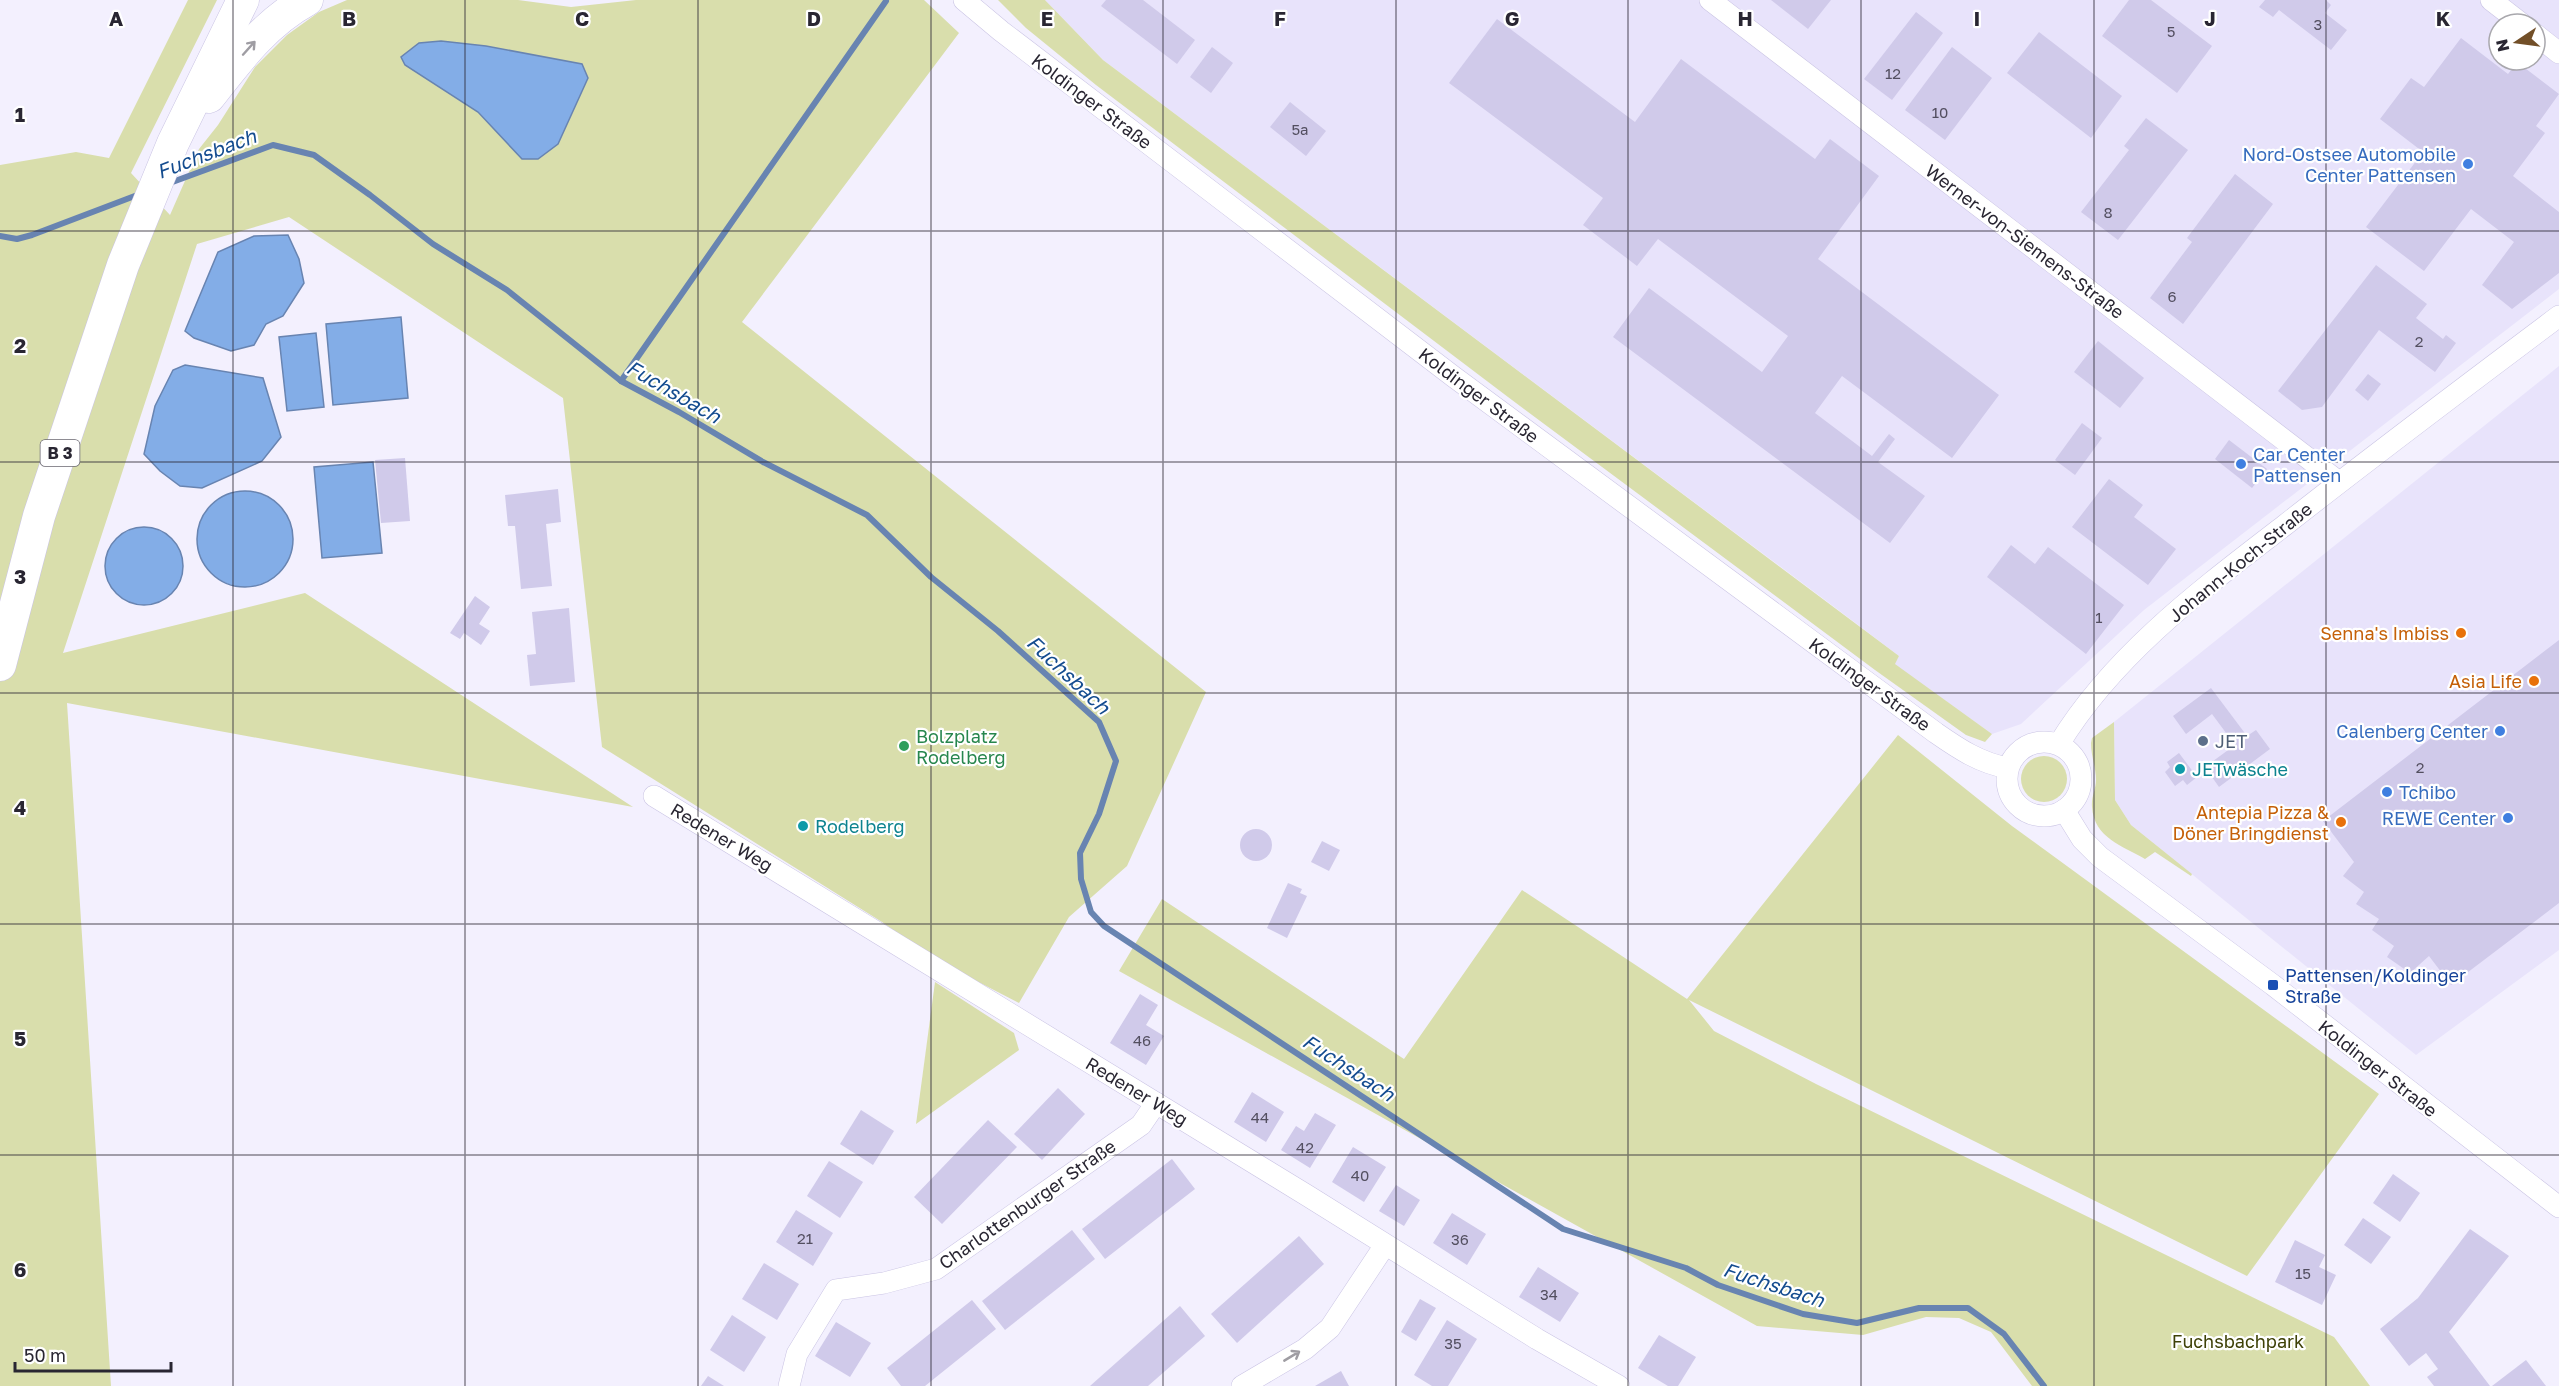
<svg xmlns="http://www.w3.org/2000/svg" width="2559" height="1386" font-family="'Golos Text',sans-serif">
<rect width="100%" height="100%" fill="#f3f0fe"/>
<!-- built -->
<g fill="#e8e3fb" fill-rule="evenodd">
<path d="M1045,0H2559V289L2144,610L2021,724L1992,734L1894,664L1899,656L1837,609L1103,60ZM2499,24H2535V60H2499Z"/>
<path d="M2559,366V950L2416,1055L2131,825L2115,800L2114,722Z"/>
</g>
<!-- green -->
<g fill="#d9deac">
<path d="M188,0H217L131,173L170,215L199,149L218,125L255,67L287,35L319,12L347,0H518L571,7L636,0H924L959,33L742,322L1206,692L1127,866L1069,917L1019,1003L934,959L882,922L602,747L563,398L289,217L197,244L63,653L305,593L633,807L67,703L111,1386H0V165L76,152L109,158Z"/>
<path d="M998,0H1045L1103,60L1899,656L1895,664L1992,734L1985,742L1966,735L1875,670L1508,397L1096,85L1026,28Z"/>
<path d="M2114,722L2115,800L2131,825L2192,874L2191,876L2155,852L2145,859C2123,846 2094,838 2092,807C2091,797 2096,789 2096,780C2096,768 2091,756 2091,743L2092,738Z"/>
<path d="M1898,735L2012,826L2379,1094L2247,1276L1689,1000L1714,1031L1816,1084L2334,1337L2370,1386H2032L1991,1332L1959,1318L1926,1317L1863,1335L1757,1326L1119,971L1162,899L1404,1059L1522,890L1687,999Z"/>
<circle cx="2044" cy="779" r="23"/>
<path d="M935,982L1014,1033L1019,1050L916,1124Z"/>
</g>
<!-- water -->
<g fill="#83ade7" stroke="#6884b1" stroke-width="1.5">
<path d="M441,41L486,46L582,64L588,78L558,144L538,159H522L478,112L405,65L401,57L419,43Z"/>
<path d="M288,235L299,259L304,283L283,316L266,324L254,345L231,351L194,338L185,331L218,252L254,236Z"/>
<path d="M401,317L408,398L333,405L326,324Z"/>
<path d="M316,333L324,407L287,411L279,337Z"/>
<path d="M185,365L263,378L281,437L262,461L202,488L180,486L160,471L144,454L155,406L173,370Z"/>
<path d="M373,462L382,553L322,558L314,467Z"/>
<circle cx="245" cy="539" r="48"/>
<circle cx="144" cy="566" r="39"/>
</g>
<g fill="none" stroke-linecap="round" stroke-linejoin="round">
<!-- stream -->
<g stroke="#6884b1" stroke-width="6">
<path d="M167,184L273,145L314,155L370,195L433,244L507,290L621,381L679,412L763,462L867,515L931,577L998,631L1099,722L1116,761L1099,814L1080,853L1081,879L1091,912L1104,926L1563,1229L1686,1268L1718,1285L1803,1314L1857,1323L1919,1308H1968L2004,1334L2044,1386"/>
<path d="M0,236L17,239L32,235L140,194"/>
<path d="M621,381L886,1"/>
</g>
</g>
<!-- building -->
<g fill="#d0caea">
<path d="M1106,0H1143L1195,40L1177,64L1101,6Z"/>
<path d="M1771,0H1831L1808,29Z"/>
<path d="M2129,0H2151L2212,46L2177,93L2102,36Z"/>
<path d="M2265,0H2326L2331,5L2325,13L2347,30L2331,50L2279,10L2273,17L2259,7Z"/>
<path d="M1916,12L1943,33L1892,100L1864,79Z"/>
<path d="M1497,19L1635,122L1681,59L1815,159L1830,139L1879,176L1818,259L1999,395L1952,458L1842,376L1815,413L1872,456L1889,434L1895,439L1878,462L1925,496L1890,543L1613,337L1649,288L1762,372L1788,336L1658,239L1637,266L1583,225L1603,198L1449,83Z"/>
<path d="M2039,32L2122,96L2091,138L2007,73Z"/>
<path d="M2461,38L2508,74L2517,62L2559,94L2536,126L2545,133L2513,176L2559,212V273L2512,309L2482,285L2514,242L2471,209L2424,271L2366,227L2423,152L2380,119L2411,78L2424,87Z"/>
<path d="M1212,47L1233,63L1211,93L1190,77Z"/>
<path d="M1952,47L1992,78L1945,140L1905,110Z"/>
<path d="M1290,102L1326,131L1306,156L1270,127Z"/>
<path d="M2146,118L2188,150L2118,240L2081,212L2129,150L2124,146Z"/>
<path d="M2235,174L2273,204L2183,324L2150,298L2192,242L2187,238Z"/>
<path d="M2376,265L2427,304L2416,318L2443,339L2446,335L2456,343L2435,372L2379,330L2322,407L2302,410L2278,391Z"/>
<path d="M2098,341L2144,378L2120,408L2074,372Z"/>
<path d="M2368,374L2381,384L2368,401L2355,390Z"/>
<path d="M2082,423L2102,438L2075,475L2055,460Z"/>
<path d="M2229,440L2267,469L2252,488L2215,459Z"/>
<path d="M405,458L410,521L381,523L375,460Z"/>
<path d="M2109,479L2143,505L2134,517L2176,549L2148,585L2072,527Z"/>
<path d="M558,489L561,522L546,524L552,586L521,589L515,526H508L505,495Z"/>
<path d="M2011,545L2035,564L2048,547L2124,605L2086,654L1987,577Z"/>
<path d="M475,596L490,607L479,624L490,631L481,645L464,633L460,639L450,633Z"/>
<path d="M569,608L575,682L530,686L527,655L536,654L532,612Z"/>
<path d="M2559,640V903L2451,985L2429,956L2410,973L2387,957L2394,946L2372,930L2379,919L2356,904L2364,892L2343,876L2354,862L2323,821Z"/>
<path d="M2211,688L2247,736L2256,730L2270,749L2219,787L2205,767L2235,745L2212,714L2186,734L2173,716Z"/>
<path d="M2179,753L2197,777L2187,785L2183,780L2175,786L2165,772L2170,767L2167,762Z"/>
<circle cx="1256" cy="845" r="16"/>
<path d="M1322,841L1340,850L1329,871L1311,862Z"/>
<path d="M1288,883L1302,889L1300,893L1307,896L1287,938L1267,928Z"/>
<path d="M1140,994L1158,1005L1146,1025L1164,1036L1146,1065L1110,1043Z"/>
<path d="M1058,1088L1085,1114L1042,1160L1014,1134Z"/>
<path d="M1252,1092L1284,1112L1266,1142L1234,1122Z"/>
<path d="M861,1110L894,1131L873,1165L840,1144Z"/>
<path d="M1315,1113L1336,1125L1310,1168L1281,1150L1296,1126L1304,1131Z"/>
<path d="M988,1120L1017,1147L942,1224L914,1197Z"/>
<path d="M1353,1147L1386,1167L1364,1202L1332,1182Z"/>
<path d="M1172,1159L1195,1189L1105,1259L1082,1229Z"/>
<path d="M829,1161L863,1182L840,1218L807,1196Z"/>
<path d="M2393,1174L2420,1193L2400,1222L2373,1203Z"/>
<path d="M1396,1185L1420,1200L1404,1226L1379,1211Z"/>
<path d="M796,1210L833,1233L813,1266L776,1242Z"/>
<path d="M1452,1213L1486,1234L1467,1265L1433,1243Z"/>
<path d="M2363,1218L2391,1237L2371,1264L2344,1245Z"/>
<path d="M2470,1229L2509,1256L2449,1332L2490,1386H2434L2427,1377L2438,1369L2426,1353L2409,1366L2380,1329L2418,1298Z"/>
<path d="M1072,1230L1095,1259L1005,1330L982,1301Z"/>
<path d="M1299,1236L1324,1264L1237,1343L1211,1314Z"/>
<path d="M2295,1240L2325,1255L2319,1267L2336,1275L2322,1305L2275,1282Z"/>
<path d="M764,1263L799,1284L777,1320L742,1299Z"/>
<path d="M1538,1267L1579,1293L1560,1322L1519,1297Z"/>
<path d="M1420,1299L1436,1308L1416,1341L1401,1332Z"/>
<path d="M972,1300L996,1329L925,1386H901L887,1368Z"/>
<path d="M1180,1306L1205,1336L1148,1386H1090Z"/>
<path d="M732,1315L766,1337L744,1372L710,1350Z"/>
<path d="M1447,1320L1477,1339L1448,1386H1432L1414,1375Z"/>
<path d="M836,1322L871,1343L850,1377L815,1356Z"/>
<path d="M1659,1335L1696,1357L1678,1386H1668L1638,1368Z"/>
<path d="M2526,1360L2546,1386H2492Z"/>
<path d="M1341,1371L1349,1386H1315Z"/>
<path d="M708,1376L724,1386H701Z"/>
</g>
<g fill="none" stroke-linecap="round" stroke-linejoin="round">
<defs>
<g id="minor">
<path d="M964,0L1001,31L1454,377L1936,733C1959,749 1980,763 2008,768"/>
<path d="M1710,0L2339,482"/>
<path d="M2491,0L2522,24"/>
<path d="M2535,34L2559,53"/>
<circle cx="2044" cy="779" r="37"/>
<path d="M2059,744C2114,654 2202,589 2285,525C2375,454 2467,385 2559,316"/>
<path d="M654,796L1308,1196L1537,1339L1619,1386"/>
<path d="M2064,810L2082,839L2100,857L2273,985L2559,1207"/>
<path d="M789,1386L797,1354L836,1290L884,1283L936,1269L1141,1125L1156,1103"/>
<path d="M1242,1386L1305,1349L1330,1328L1385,1245"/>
</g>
<g id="highway">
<path d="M209,97C238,60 265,23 307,0"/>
<path d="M0,665L39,516L123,265L173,143L243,0"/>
</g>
</defs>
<!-- minor casing -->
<use href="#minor" stroke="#cac4e4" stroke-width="22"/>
<!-- highway casing -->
<use href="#highway" stroke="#cac4e4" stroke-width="33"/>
<!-- minor -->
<use href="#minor" stroke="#fff" stroke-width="21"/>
<!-- highway -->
<use href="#highway" stroke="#fff" stroke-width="32"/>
</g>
<!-- one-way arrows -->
<defs><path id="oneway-shaft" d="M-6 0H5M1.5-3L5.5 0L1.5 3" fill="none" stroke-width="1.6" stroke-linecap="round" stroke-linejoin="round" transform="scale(1.5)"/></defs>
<g stroke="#9f9da3">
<use href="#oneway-shaft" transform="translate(249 48) rotate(-48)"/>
<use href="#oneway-shaft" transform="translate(1292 1356) rotate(-31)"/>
</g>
<!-- grid -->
<path fill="none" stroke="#292632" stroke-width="1.5" stroke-opacity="0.55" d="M233,0V1386M465,0V1386M698,0V1386M931,0V1386M1163,0V1386M1396,0V1386M1628,0V1386M1861,0V1386M2094,0V1386M2326,0V1386M0,231H2559M0,462H2559M0,693H2559M0,924H2559M0,1155H2559"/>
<!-- markers -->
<g fill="#3f7fe0" stroke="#fff" stroke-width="2">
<circle cx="2468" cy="164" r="6"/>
<circle cx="2241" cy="464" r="6"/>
<circle cx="2500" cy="731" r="6"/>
<circle cx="2387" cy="792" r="6"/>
<circle cx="2508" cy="818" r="6"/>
</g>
<g fill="#e8710a" stroke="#fff" stroke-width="2">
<circle cx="2461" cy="633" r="6"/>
<circle cx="2534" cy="681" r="6"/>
<circle cx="2341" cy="822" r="6"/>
</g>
<circle fill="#5c6f8a" stroke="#fff" stroke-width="2" cx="2203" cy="741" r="6"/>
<circle fill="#2e9e5b" stroke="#fff" stroke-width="2" cx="904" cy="746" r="6"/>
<g fill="#0f9aa8" stroke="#fff" stroke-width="2">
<circle cx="2180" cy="769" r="6"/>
<circle cx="803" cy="826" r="6"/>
</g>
<rect fill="#1a4fb4" stroke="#fff" stroke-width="2" x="2267" y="979" width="12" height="12" rx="3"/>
<g text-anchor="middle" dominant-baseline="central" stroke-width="4.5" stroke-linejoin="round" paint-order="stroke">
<!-- number labels -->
<g font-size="15" fill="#534f60">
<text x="2318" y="24">3</text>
<text x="2171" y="31">5</text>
<text x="1893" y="73">12</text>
<text x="1940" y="112">10</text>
<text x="1300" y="129">5a</text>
<text x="2108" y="212">8</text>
<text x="2172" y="296">6</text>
<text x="2419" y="341">2</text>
<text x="2099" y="617">1</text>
<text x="2420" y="767">2</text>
<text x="1142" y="1040">46</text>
<text x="1260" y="1117">44</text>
<text x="1305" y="1147">42</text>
<text x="1360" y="1175">40</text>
<text x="805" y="1238">21</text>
<text x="1460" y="1239">36</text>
<text x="2303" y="1273">15</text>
<text x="1549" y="1294">34</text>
<text x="1453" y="1343">35</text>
</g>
<!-- shield labels -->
<rect fill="#fff" stroke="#696770" stroke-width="1.5" x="40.5" y="440" width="39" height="26" rx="4.5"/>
<g font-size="16" font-weight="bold" fill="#292632">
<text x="60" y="453">B 3</text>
</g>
<!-- street labels -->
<g font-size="18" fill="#292632" stroke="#fff">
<text transform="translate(1092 101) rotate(37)">Koldinger Straße</text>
<text transform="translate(2025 241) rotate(37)">Werner-von-Siemens-Straße</text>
<text transform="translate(1479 395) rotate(37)">Koldinger Straße</text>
<text transform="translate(2240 562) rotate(-39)">Johann-Koch-Straße</text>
<text transform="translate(1870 684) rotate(36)">Koldinger Straße</text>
<text transform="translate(722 837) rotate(31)">Redener Weg</text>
<text transform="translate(2378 1068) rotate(38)">Koldinger Straße</text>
<text transform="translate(1137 1091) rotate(31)">Redener Weg</text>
<text transform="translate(1027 1204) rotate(-35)">Charlottenburger Straße</text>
</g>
<!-- shop labels -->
<g font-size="18" fill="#366cbe" stroke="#fff" text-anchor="end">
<text x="2456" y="154">Nord-Ostsee Automobile<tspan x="2456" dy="21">Center Pattensen</tspan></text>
<text x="2253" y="454" text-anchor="start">Car Center<tspan x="2253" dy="21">Pattensen</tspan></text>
<text x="2488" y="731">Calenberg Center</text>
<text x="2399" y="792" text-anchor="start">Tchibo</text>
<text x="2496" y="818">REWE Center</text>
</g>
<!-- food labels -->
<g font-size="18" fill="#c56008" stroke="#fff" text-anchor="end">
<text x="2449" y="633">Senna's Imbiss</text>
<text x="2522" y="681">Asia Life</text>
<text x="2329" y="812">Antepia Pizza &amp;<tspan x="2329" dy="21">Döner Bringdienst</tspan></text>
</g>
<!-- leisure labels -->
<g font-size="18" fill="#27864d" stroke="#fff" text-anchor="start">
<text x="916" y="736">Bolzplatz<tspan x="916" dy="21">Rodelberg</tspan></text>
</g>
<!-- service labels -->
<g font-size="18" fill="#4e5e75" stroke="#fff" text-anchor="start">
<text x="2215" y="741">JET</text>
</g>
<!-- culture labels -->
<g font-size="18" fill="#0d838f" stroke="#fff" text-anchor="start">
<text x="2192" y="769">JETwäsche</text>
<text x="815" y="826">Rodelberg</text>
</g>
<!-- transit labels -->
<g font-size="18" fill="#164399" stroke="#fff" text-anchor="start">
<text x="2285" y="975">Pattensen/Koldinger<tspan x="2285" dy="21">Straße</tspan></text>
</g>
<!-- park labels -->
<g font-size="18" fill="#3e4107" stroke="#fff">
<text x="2238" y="1341">Fuchsbachpark</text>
</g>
<!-- water labels -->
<g font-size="20" font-style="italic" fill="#144c8f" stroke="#fff">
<text transform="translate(206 153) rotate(-21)">Fuchsbach</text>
<text transform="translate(674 391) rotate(30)">Fuchsbach</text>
<text transform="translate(1069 674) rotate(43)">Fuchsbach</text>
<text transform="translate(1349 1067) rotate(33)">Fuchsbach</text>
<text transform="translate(1774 1284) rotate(18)">Fuchsbach</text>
</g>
</g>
<g font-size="20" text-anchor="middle" font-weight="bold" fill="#292632" stroke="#fff" stroke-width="4.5" stroke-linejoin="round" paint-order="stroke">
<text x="116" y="26">A</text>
<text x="349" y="26">B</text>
<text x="582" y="26">C</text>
<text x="814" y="26">D</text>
<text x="1047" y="26">E</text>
<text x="1280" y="26">F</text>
<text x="1512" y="26">G</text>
<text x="1745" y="26">H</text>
<text x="1977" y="26">I</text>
<text x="2210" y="26">J</text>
<text x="2443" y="26">K</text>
<text x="20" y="122">1</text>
<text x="20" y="353">2</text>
<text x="20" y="584">3</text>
<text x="20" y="815">4</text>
<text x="20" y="1046">5</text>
<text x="20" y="1277">6</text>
</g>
<!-- north arrow -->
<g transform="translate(2517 42) rotate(257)"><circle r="28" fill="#ffffff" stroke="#a9a8ad" stroke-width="1.5"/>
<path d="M0-4.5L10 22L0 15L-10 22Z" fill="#724f28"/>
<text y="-9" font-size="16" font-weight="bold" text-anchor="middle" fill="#292632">N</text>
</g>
<!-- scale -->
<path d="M15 1362v9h156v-9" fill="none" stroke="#292632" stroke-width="3"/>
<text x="24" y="1362" font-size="18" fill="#292632" stroke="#ffffff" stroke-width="4.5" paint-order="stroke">50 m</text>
</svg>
